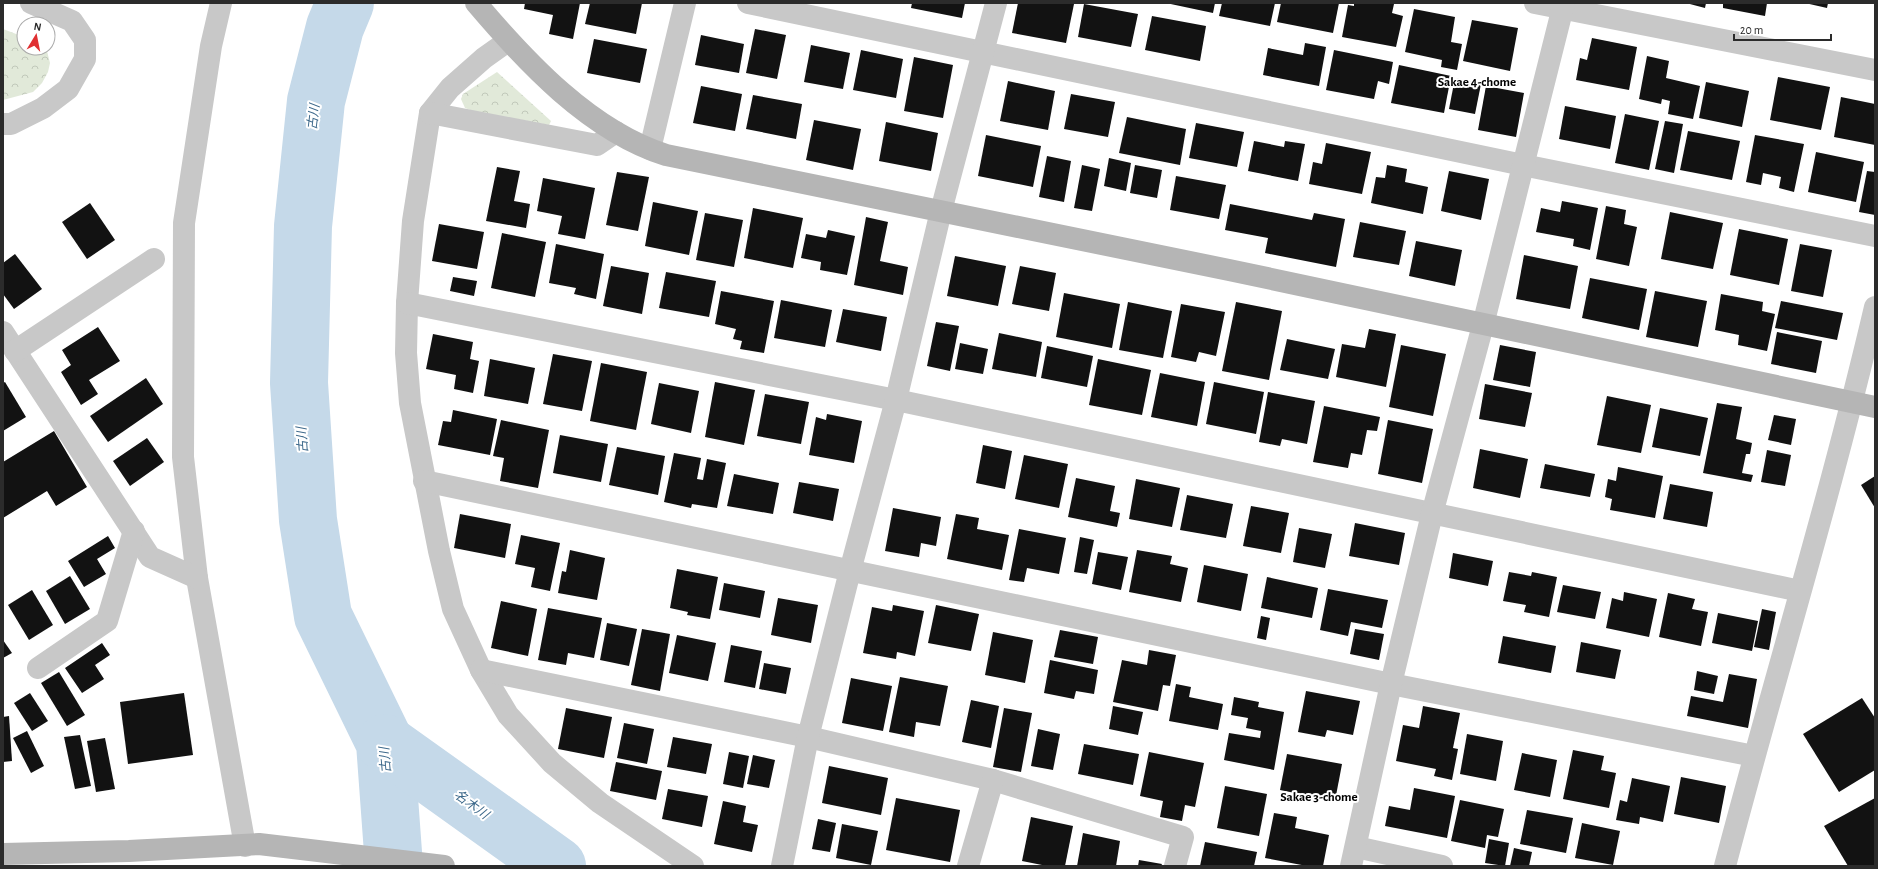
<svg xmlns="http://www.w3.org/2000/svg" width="1878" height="869" font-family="'Alegreya Sans','Noto Sans JP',sans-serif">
<defs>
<pattern id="forest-crowns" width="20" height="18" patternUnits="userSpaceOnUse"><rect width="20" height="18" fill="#e1e9d9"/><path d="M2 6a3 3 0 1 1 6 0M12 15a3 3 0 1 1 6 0" fill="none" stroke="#c1c8ba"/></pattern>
</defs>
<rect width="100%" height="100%" fill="#fff"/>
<!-- forest -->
<g fill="url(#forest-crowns)">
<path d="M3,29L24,37V48H43L47,51L50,63L48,72L42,83L33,92L3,100Z"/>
<path d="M497,72L551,121L549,125L473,111L465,108L461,99L463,94Z"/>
</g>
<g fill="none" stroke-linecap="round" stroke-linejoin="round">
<!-- river -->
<g stroke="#c5d9e9" stroke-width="58">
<path d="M345,3L335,27L316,101L303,226L299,383L308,520L323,616L385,743L394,866"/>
<path d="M385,743L557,866"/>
</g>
</g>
<!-- building -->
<g fill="#121212">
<path d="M525,3H580L573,39L549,34L553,15L524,9Z"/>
<path d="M590,3H642L636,34L585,24Z"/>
<path d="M912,3H965L962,18L911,8Z"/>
<path d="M1018,3L1074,4L1066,43L1012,33Z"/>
<path d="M1166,3H1215L1213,13Z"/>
<path d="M1222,3H1275L1270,26L1219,16Z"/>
<path d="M1281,3H1339L1333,33L1277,22Z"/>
<path d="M1354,3L1394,4L1392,13L1403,16L1396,47L1342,37L1348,5L1354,6Z"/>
<path d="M1686,3H1706L1705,8Z"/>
<path d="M1723,3H1767L1765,16L1723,8Z"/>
<path d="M1805,3H1828L1827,8Z"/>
<path d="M1084,4L1138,14L1131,47L1078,37Z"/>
<path d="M1414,9L1455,17L1451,42L1462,44L1457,70L1441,67L1442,60L1405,52Z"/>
<path d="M1152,16L1206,26L1200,61L1145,50Z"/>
<path d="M1472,20L1518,28L1510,71L1463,61Z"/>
<path d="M755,29L786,35L777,79L746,73Z"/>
<path d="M701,35L744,44L739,73L695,65Z"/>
<path d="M1592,38L1637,47L1629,90L1576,80L1580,58L1587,60Z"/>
<path d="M594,39L647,49L640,83L587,73Z"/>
<path d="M1305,43L1326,47L1319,86L1263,75L1268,48L1303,55Z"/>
<path d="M811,45L850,53L843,89L804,82Z"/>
<path d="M861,50L903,59L896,98L853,90Z"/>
<path d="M1334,50L1393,62L1389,84L1378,81L1374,99L1326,90Z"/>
<path d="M1647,56L1669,61L1666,78L1700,86L1693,119L1668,114L1670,101L1662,99L1661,104L1639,99Z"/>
<path d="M914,57L953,65L943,118L904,111Z"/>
<path d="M1399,65L1451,76L1444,113L1391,103Z"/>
<path d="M1778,77L1830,87L1821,130L1770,120Z"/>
<path d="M1455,78L1481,84L1475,114L1449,109Z"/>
<path d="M1008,81L1055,91L1048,130L1000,121Z"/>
<path d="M1706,82L1749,91L1742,127L1699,118Z"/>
<path d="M701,86L742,94L735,131L693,123Z"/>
<path d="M1486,86L1524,93L1516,137L1478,130Z"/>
<path d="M1071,94L1115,102L1108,137L1064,129Z"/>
<path d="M753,95L802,104L796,139L746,129Z"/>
<path d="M1841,97L1875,104V145L1834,137Z"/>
<path d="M1565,106L1616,116L1610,149L1559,139Z"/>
<path d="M1625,114L1659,121L1649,170L1615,163Z"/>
<path d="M1127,117L1186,129L1180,165L1119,153Z"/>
<path d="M814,120L861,129L853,170L806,160Z"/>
<path d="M1665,121L1683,124L1674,173L1655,169Z"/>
<path d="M886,122L938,133L931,171L879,161Z"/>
<path d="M1196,123L1244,132L1237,167L1189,158Z"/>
<path d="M1688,131L1740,141L1732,180L1680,170Z"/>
<path d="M986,135L1041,146L1033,187L978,176Z"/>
<path d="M1755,135L1804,144L1794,192L1779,188L1781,177L1763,173L1761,185L1746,182Z"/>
<path d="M1254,141L1284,147L1285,141L1305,144L1298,181L1248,171Z"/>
<path d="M1326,143L1371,152L1362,194L1309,184L1313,162L1322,164Z"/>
<path d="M1816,152L1864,162L1856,202L1808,192Z"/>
<path d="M1047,156L1071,161L1064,202L1039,197Z"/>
<path d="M1109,158L1131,163L1126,191L1104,186Z"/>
<path d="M1082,165L1100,169L1092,211L1074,208Z"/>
<path d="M1135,165L1162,170L1157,198L1130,193Z"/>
<path d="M1387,165L1407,169L1405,182L1428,187L1423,214L1371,203L1376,177L1385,178Z"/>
<path d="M497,167L520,171L514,201L530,204L526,228L486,221Z"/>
<path d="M1449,171L1489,179L1481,220L1441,211Z"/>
<path d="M1867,171L1875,172V215L1859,212Z"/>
<path d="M617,172L649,177L638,231L606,225Z"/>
<path d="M1176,176L1226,185L1219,219L1170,210Z"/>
<path d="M543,178L595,188L585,239L558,234L562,216L537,211Z"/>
<path d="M1562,201L1598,208L1590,250L1573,246L1574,239L1536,232L1541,208L1560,212Z"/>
<path d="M653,202L698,211L689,255L645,246Z"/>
<path d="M90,203L115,240L87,259L62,222Z"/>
<path d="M1230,204L1312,220L1314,213L1345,219L1336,267L1265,253L1268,238L1225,230Z"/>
<path d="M1606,206L1626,210L1624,224L1637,227L1629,266L1596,259Z"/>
<path d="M753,208L803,218L793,268L744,258Z"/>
<path d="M1670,212L1723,223L1713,269L1661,259Z"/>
<path d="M705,213L743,220L734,267L696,260Z"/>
<path d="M866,217L888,222L880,261L908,267L903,295L854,285Z"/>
<path d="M1360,222L1406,231L1399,265L1353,257Z"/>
<path d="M439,224L484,232L477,269L432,261Z"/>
<path d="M1739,229L1788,239L1779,285L1730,275Z"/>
<path d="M828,230L855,236L847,275L820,270L821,262L801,258L806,234L826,238Z"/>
<path d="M502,233L546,242L535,297L491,288Z"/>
<path d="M1416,241L1462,250L1455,286L1409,276Z"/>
<path d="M556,244L604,254L596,299L574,294L576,288L549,283Z"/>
<path d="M1800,244L1832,250L1823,297L1791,291Z"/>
<path d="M15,254L42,289L14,309L3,294V263Z"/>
<path d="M1524,255L1578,266L1570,309L1516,299Z"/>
<path d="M955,256L1006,266L998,306L947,296Z"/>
<path d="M611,266L649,273L642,314L603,306Z"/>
<path d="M1020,266L1056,273L1049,311L1012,304Z"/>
<path d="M666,272L716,281L709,317L659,308Z"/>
<path d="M453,277L477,281L474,296L450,291Z"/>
<path d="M1590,278L1647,289L1639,330L1582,318Z"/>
<path d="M721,291L774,301L764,353L740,349L742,341L733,339L736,329L715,324Z"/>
<path d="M1655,291L1707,301L1698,347L1646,337Z"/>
<path d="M1064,293L1120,304L1112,348L1056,337Z"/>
<path d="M1721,294L1763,302L1762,311L1775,314L1767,351L1738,345L1739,335L1715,330Z"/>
<path d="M781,300L832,310L825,347L774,338Z"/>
<path d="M1781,301L1843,313L1837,340L1775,328Z"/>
<path d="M1128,302L1172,311L1163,358L1119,350Z"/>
<path d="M1236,302L1282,311L1269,380L1222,371Z"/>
<path d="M1181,304L1225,312L1216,356L1199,352L1196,362L1171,357Z"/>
<path d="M843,309L887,317L881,351L836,342Z"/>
<path d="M936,322L959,326L950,371L927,366Z"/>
<path d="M98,327L120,361L89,380L98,394L81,405L61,372L71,365L62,350Z"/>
<path d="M1369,329L1396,334L1386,387L1336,377L1342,344L1365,348Z"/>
<path d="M1777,332L1822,341L1816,373L1771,364Z"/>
<path d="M999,333L1042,342L1036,377L992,369Z"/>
<path d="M433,334L473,342L470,359L479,361L473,393L454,389L456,375L426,369Z"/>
<path d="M1287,339L1335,349L1328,379L1280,370Z"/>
<path d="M960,343L988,349L983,374L955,369Z"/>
<path d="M1401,345L1446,354L1433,416L1389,407Z"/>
<path d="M1500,345L1536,352L1530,387L1493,380Z"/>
<path d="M1047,346L1093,356L1087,387L1041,378Z"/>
<path d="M553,354L592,361L582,411L543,404Z"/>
<path d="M490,359L535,368L528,404L484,396Z"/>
<path d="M1098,359L1151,370L1142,415L1089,405Z"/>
<path d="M601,363L647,372L636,430L590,421Z"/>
<path d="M1160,373L1205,382L1197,426L1151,417Z"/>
<path d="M146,378L163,404L108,442L90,416Z"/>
<path d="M5,382L26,417L3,431V383Z"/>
<path d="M715,382L755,390L744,445L705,437Z"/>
<path d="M1214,382L1264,392L1256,434L1206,424Z"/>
<path d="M659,383L699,391L691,433L651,424Z"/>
<path d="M1485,384L1532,393L1525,427L1479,419Z"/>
<path d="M1268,392L1315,401L1307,444L1282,439L1280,446L1259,442Z"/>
<path d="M765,394L809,402L801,444L757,436Z"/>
<path d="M1607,396L1651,405L1641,453L1597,445Z"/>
<path d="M1717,403L1742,407L1736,439L1752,443L1750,454H1746L1742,473L1753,475L1751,482L1703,473Z"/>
<path d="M1324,406L1380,417L1377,431L1367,430L1362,455L1351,453L1348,468L1313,462Z"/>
<path d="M1660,408L1708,418L1700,456L1652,447Z"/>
<path d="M453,410L497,419L490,455L438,445L443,421L451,422Z"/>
<path d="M827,414L862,421L854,463L809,455L816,417L826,420Z"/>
<path d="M1774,415L1796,419L1791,445L1768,440Z"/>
<path d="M501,420L549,430L538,488L500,481L504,458L493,456Z"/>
<path d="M1388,420L1433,429L1422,483L1378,474Z"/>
<path d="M54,431L87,487L56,506L47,491L3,518V462Z"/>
<path d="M560,435L608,444L601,482L553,473Z"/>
<path d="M147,438L164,462L130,486L113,461Z"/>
<path d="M983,445L1012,451L1005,489L976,483Z"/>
<path d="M617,447L665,456L658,495L609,485Z"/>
<path d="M1480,449L1528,459L1520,498L1473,488Z"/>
<path d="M1767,450L1791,455L1785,486L1761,482Z"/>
<path d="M674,453L701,458L697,479L703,480L707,459L726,463L717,508L692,504L691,508L664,502Z"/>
<path d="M1024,455L1068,464L1059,508L1015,499Z"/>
<path d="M1545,464L1595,474L1590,497L1540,488Z"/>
<path d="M1618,467L1663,476L1655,518L1610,510L1612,499L1605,497L1608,479L1616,481Z"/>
<path d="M734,474L779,483L773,514L727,506Z"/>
<path d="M1875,476V508L1861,485Z"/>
<path d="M1076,478L1115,486L1110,511L1120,513L1117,527L1068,517Z"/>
<path d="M1136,479L1180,488L1172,527L1129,519Z"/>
<path d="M799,482L839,489L833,521L793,513Z"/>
<path d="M1670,484L1713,492L1707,527L1663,519Z"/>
<path d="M1187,495L1233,504L1226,538L1180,530Z"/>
<path d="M1251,506L1289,513L1281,553L1243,546Z"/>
<path d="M893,508L941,517L936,546L921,543L919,557L885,551Z"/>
<path d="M460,514L511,524L505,558L454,548Z"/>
<path d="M956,514L979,518L977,529L1009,535L1002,570L947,559Z"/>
<path d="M1355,523L1405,533L1399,565L1349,556Z"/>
<path d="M1299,528L1332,534L1325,568L1293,562Z"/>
<path d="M1019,529L1066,538L1059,574L1027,568L1024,582L1009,580Z"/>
<path d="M521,535L560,543L550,591L531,587L535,568L515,564Z"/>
<path d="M108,536L115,548L97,559L106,574L84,587L68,561Z"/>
<path d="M1080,537L1094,540L1087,574L1074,572Z"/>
<path d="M570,550L605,558L597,600L558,593L562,571L566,572Z"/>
<path d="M1137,550L1172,556L1170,564L1188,568L1181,602L1129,592Z"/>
<path d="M1098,552L1128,557L1121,590L1092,584Z"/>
<path d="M1453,553L1493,561L1488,586L1449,578Z"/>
<path d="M1204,565L1248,574L1241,611L1197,602Z"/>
<path d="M677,569L718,577L710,619L687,615L688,612L670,608Z"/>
<path d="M1509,572L1531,576L1532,572L1557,577L1549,617L1524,612L1526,605L1503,601Z"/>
<path d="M70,576L90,609L65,624L46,591Z"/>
<path d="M1267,577L1318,588L1312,618L1261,608Z"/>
<path d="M724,583L765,591L760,618L719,610Z"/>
<path d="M1563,585L1601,592L1595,619L1557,612Z"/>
<path d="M1328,589L1388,600L1382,628L1351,622L1348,636L1320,630Z"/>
<path d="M32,590L53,625L29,640L8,605Z"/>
<path d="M1624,592L1657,599L1649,637L1606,628L1612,598L1623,601Z"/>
<path d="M1668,593L1695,599L1692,609L1708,612L1701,646L1659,637Z"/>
<path d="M778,598L818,605L811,643L771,635Z"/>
<path d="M501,601L537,609L528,656L491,648Z"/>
<path d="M893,605L924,611L915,656L897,652L896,659L863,653L872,607L892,611Z"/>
<path d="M936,605L979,614L971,651L928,643Z"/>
<path d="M548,608L602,618L594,658L568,653L566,665L538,660Z"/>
<path d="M1762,609L1776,612L1769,650L1754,647Z"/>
<path d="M1718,613L1758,621L1752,651L1712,643Z"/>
<path d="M1261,616L1270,618L1266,640L1257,638Z"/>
<path d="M607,623L637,629L629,666L600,660Z"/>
<path d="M642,629L670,634L660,691L631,685Z"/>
<path d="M1355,629L1384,634L1379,660L1350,654Z"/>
<path d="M1060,630L1098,637L1093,664L1054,657Z"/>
<path d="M993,632L1033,640L1025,683L985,675Z"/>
<path d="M677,635L716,643L708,681L669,673Z"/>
<path d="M1503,636L1556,646L1551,673L1498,663Z"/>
<path d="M3,640L12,653L3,658Z"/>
<path d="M1581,642L1621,650L1615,679L1576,672Z"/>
<path d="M102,643L110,655L95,665L104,679L82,693L65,668Z"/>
<path d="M731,645L762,651L755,688L724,682Z"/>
<path d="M1149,650L1176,655L1170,686L1163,685L1158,711L1113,702L1122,660L1147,665Z"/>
<path d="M1050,660L1098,670L1094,694L1076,691L1074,699L1044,693Z"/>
<path d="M764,663L791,668L786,694L759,689Z"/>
<path d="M1697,671L1718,676L1714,694L1694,690Z"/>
<path d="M59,672L85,715L67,726L41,683Z"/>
<path d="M1729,674L1757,679L1748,728L1687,716L1691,696L1723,702Z"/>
<path d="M900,677L948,686L940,726L916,722L914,737L889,732Z"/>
<path d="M851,678L892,686L883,731L842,723Z"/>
<path d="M1176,684L1191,687L1189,697L1223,704L1218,730L1169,721Z"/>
<path d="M1306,691L1360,701L1353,735L1327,730L1325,737L1298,732Z"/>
<path d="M30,693L48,721L32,731L14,703Z"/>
<path d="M184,693L193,755L128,764L120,702Z"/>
<path d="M1234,697L1259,702L1258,707L1284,712L1274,770L1224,760L1229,733L1260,738L1261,731L1246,728L1248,718L1231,715Z"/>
<path d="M1862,698L1875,718V770L1839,792L1803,734Z"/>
<path d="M971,700L999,706L991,748L962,742Z"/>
<path d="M1113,706L1143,712L1138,735L1109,729Z"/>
<path d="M1423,706L1460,713L1453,748L1458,749L1452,780L1434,776L1436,769L1396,761L1403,725L1419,728Z"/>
<path d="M566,708L612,717L604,758L558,749Z"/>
<path d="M1004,708L1032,713L1021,772L993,767Z"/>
<path d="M9,716L12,761L3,762V717Z"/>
<path d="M624,723L654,729L647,764L617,758Z"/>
<path d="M1038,729L1060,734L1053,770L1031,766Z"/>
<path d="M27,731L44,766L31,773L13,738Z"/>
<path d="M1467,734L1503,741L1496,781L1460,774Z"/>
<path d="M80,735L91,786L75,789L64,737Z"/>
<path d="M673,737L712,744L706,774L667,767Z"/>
<path d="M105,738L115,789L96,792L87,741Z"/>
<path d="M1084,744L1139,754L1133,785L1078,774Z"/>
<path d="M1573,750L1604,756L1601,770L1616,773L1609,808L1563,799Z"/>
<path d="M729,752L749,756L743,788L723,784Z"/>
<path d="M1149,752L1204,763L1195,807L1185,805L1182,821L1160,817L1163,801L1140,796Z"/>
<path d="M1522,753L1557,760L1550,797L1514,790Z"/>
<path d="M1287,754L1342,764L1335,801L1280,790Z"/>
<path d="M753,755L775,760L769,788L747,784Z"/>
<path d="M616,762L662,771L656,800L610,791Z"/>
<path d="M829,766L888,778L881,815L822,803Z"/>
<path d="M1681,777L1726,786L1719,823L1674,814Z"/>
<path d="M1632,778L1670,786L1663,822L1640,817L1639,824L1616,820L1620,800L1627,802Z"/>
<path d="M1225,786L1267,794L1259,836L1217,828Z"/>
<path d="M1414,788L1455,796L1447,838L1385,826L1389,806L1410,810Z"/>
<path d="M668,789L708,796L702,827L662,819Z"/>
<path d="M896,798L960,810L950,862L886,850Z"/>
<path d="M1875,798V866H1848L1824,826Z"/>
<path d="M1460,800L1504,809L1498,837L1487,835L1485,848L1451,841Z"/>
<path d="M723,801L746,806L743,822L758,825L752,852L714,844Z"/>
<path d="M1527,810L1573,818L1566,853L1520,844Z"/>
<path d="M1274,813L1297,817L1295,828L1329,835L1323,866H1307L1265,858Z"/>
<path d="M1031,817L1073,826L1065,866H1047L1022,861Z"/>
<path d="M818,819L836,823L830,852L812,849Z"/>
<path d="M1582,823L1620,831L1613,865L1575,858Z"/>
<path d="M842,824L878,831L871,865L836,858Z"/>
<path d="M1083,833L1120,841L1116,866H1077Z"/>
<path d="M1489,839L1509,843L1505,866L1485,863Z"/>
<path d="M1205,842L1257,852L1254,866H1200Z"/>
<path d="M1514,848L1532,852L1529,866H1510Z"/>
<path d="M1139,860L1162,864L1161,866H1138Z"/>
</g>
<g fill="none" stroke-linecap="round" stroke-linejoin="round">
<!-- street -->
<g stroke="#c8c8c8" stroke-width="22">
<path d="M221,3L211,46L184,223L183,457L197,578L245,846"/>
<path d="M748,3L1523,165L1875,236"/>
<path d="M1535,3L1875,70"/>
<path d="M508,41L484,58L450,88L430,113L413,221L407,303L406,353L410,403L439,551L453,609L481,670L508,715L552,763L600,803L693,866"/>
<path d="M430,113L597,145L616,132"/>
<path d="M3,124H11L43,108L68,89L85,59V40L72,21L31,3"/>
<path d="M650,149L685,3"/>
<path d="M407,303L896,400L1800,591"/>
<path d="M3,332L150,557L197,578"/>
<path d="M15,351L154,259"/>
<path d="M424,481L1391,684L1754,756"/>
<path d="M38,668L107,621L134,531"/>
<path d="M481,670L808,737L993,780L1183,837L1175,866"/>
<path d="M1356,847L1442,866"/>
<path d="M782,866L808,737L850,571L896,400L941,211L996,3"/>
<path d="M968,866L993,780"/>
<path d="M1351,866L1391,684L1432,514L1483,325L1564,3"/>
<path d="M1725,866C1774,679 1831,495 1875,307"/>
</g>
<!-- secondary -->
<g stroke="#b5b5b5" stroke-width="22">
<path d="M476,3C526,62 590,131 666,155L1229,270L1875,407"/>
<path d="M3,854L129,851L259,844L444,866"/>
</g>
</g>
<g text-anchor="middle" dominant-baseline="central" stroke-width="4" stroke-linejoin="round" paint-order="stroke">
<!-- neighbourhood labels -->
<g font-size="13" font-weight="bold" fill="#000" stroke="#fff">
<text x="1477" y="82">Sakae 4-chome</text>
<text x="1319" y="797">Sakae 3-chome</text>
</g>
<!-- water labels -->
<g font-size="13" font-style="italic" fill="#3c688a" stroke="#fff">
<text transform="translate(314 117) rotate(-83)">古川</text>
<text transform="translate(303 440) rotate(-94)">古川</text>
<text transform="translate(386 760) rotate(-95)">古川</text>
<text transform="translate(471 805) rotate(36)">名木川</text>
</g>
</g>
<!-- border -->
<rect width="1878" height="869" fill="none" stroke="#2b2b2b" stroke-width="8"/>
<!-- north arrow -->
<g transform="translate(36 36) rotate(10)"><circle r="19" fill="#ffffff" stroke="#aaaaaa"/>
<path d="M0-3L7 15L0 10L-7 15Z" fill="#e03032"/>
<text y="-6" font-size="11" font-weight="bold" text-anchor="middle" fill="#2b2b2b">N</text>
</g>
<!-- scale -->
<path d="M1734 34v6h97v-6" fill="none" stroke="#2b2b2b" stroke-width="2"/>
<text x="1740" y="34" font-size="12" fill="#2b2b2b" stroke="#ffffff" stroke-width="3" paint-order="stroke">20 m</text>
</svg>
